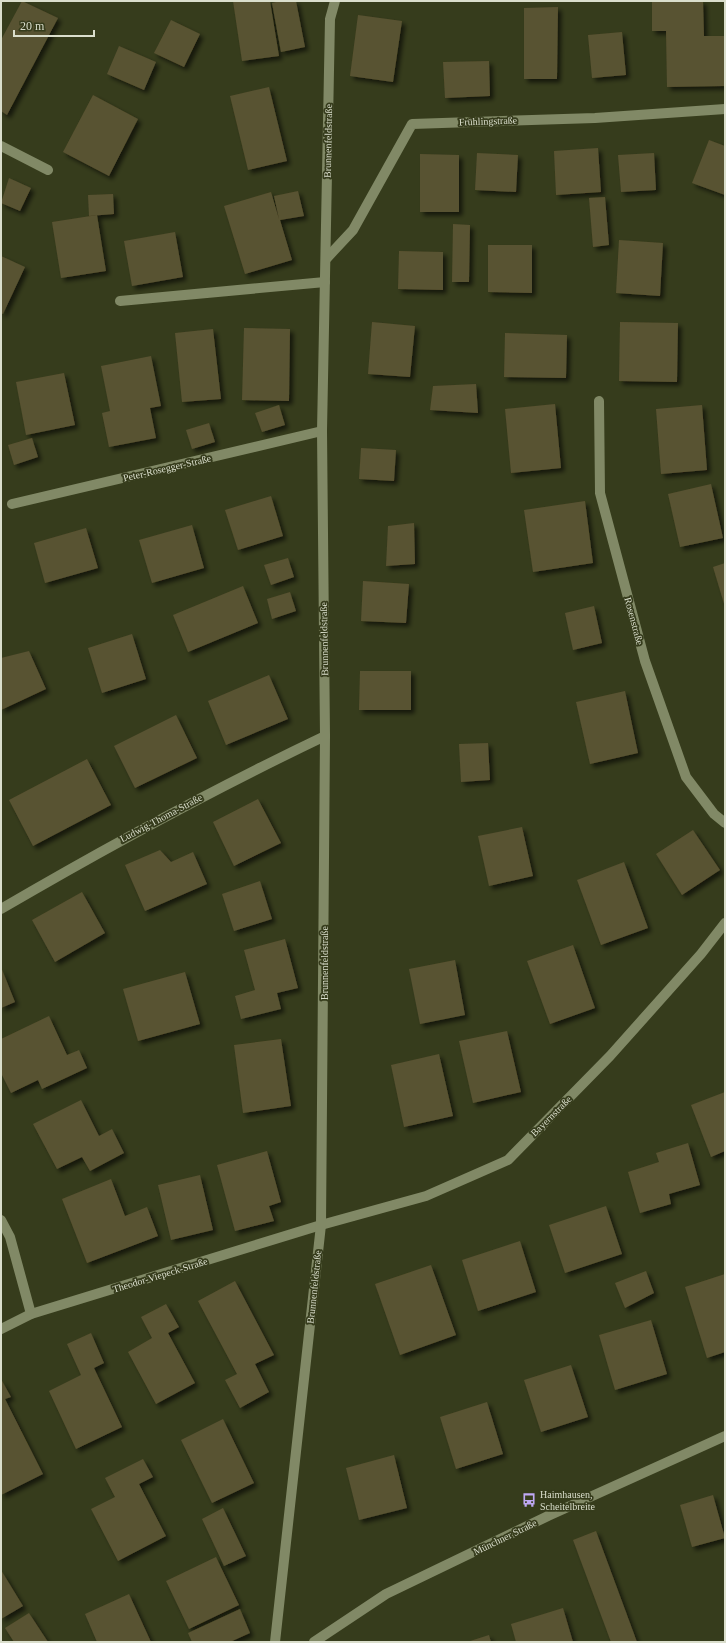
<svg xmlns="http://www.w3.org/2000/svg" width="726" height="1643" font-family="Georgia,serif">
<defs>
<filter id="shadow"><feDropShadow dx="3.5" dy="3.5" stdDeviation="2" flood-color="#0009"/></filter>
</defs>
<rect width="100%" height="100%" fill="#363c1c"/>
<!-- building -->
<g fill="#595231" filter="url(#shadow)">
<path d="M22,1L58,18L7,115L1,111V40Z"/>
<path d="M233,1H270L279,56L242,61Z"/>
<path d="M280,1H296L305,47L281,52L272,3Z"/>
<path d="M652,1H703L704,36H725V86L667,87L666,31H652Z"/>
<path d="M558,7L557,79H524V8Z"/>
<path d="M358,15L402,21L393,82L350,76Z"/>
<path d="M171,20L200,34L184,67L154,53Z"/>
<path d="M622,32L626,75L592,78L588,35Z"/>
<path d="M119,46L156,62L144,90L107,74Z"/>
<path d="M489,61L490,96L445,98L443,62Z"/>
<path d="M269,87L287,161L248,170L230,96Z"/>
<path d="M93,95L138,119L109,176L63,152Z"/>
<path d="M709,140L725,146V195L692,183Z"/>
<path d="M598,148L601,192L556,195L554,151Z"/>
<path d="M477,153L518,155L516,192L475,190Z"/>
<path d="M654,153L656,190L621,192L618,155Z"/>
<path d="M420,154L459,155V212H420Z"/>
<path d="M9,178L31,188L20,211L1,203Z"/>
<path d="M298,191L304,216L280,220L292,260L245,274L224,206L271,192L279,219L274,196Z"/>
<path d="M113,194L114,214L89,216L88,195Z"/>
<path d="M605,197L609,245L593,247L589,198Z"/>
<path d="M97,215L106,271L61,278L52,222Z"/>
<path d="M453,224L470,225L469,282H452Z"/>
<path d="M175,232L183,277L132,286L124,241Z"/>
<path d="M619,240L663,243L660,296L616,293Z"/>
<path d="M488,245H532V293L488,292Z"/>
<path d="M399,251L443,252V290L398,289Z"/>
<path d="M1,256L25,267L3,314L1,313Z"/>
<path d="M372,322L415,326L410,377L368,374Z"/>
<path d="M620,322L678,323L677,382L619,381Z"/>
<path d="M244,328L290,329L289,401L242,400Z"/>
<path d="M213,329L221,399L182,402L175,333Z"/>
<path d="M505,333L567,335L566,378L504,377Z"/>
<path d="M151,356L161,406L150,408L156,438L109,447L102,413L110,411L101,366Z"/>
<path d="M64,373L75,425L26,435L16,382Z"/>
<path d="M476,384L478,413L430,410L433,386Z"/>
<path d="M555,404L561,468L511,473L505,409Z"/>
<path d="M279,405L285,425L262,432L255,413Z"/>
<path d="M702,405L707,470L661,474L656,409Z"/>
<path d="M209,423L215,442L192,449L186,430Z"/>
<path d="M32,438L38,457L14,465L8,445Z"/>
<path d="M361,448L396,450L394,481L359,479Z"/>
<path d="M711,484L723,538L680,547L668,494Z"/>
<path d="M271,496L283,536L238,550L225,510Z"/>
<path d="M585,501L593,563L533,572L524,510Z"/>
<path d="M414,523L415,564L386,566L388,526Z"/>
<path d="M192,525L204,568L152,583L139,540Z"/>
<path d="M86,528L98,568L45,583L34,543Z"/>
<path d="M288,558L294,577L271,585L264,565Z"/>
<path d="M725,563V607L713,567Z"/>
<path d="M363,581L409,584L406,623L361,621Z"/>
<path d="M243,586L258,623L188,652L173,615Z"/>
<path d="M290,592L296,611L272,619L267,599Z"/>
<path d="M594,606L602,643L573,650L565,613Z"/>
<path d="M132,634L146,679L102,693L88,648Z"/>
<path d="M29,651L46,689L1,710V658Z"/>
<path d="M360,671H411V710H359Z"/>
<path d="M269,675L288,719L226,745L208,701Z"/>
<path d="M625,691L638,753L590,764L576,702Z"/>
<path d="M176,715L197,758L135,788L114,746Z"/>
<path d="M488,743L490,780L461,782L459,744Z"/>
<path d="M87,759L111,805L33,846L9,800Z"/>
<path d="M258,799L281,843L234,866L213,822Z"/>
<path d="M522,827L533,876L489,886L478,836Z"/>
<path d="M693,830L720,870L682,895L656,854Z"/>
<path d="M160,850L171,862L193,852L207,884L145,911L125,865Z"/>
<path d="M624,862L648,928L601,945L577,880Z"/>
<path d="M260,881L272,919L234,931L222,894Z"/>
<path d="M82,892L105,933L55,962L32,920Z"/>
<path d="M285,939L298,988L277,993L281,1009L241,1019L235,996L255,990L244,950Z"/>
<path d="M573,945L595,1008L550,1024L527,961Z"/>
<path d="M455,960L465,1015L420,1024L409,969Z"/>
<path d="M1,967L15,1002L1,1008Z"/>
<path d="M185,972L200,1024L138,1041L123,989Z"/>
<path d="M49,1016L67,1055L79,1050L87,1068L42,1089L38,1080L11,1093L1,1073V1039Z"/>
<path d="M507,1031L521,1092L473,1103L459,1041Z"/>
<path d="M281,1039L291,1106L243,1113L234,1045Z"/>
<path d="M439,1054L453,1116L404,1127L391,1065Z"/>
<path d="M725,1092V1151L711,1157L691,1105Z"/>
<path d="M81,1100L99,1136L112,1129L124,1153L90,1171L82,1157L57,1169L33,1124Z"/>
<path d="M688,1143L700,1185L669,1194L671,1204L640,1213L628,1172L659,1162L656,1153Z"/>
<path d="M267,1151L281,1202L269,1206L274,1221L235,1231L217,1165Z"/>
<path d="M200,1175L213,1230L171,1240L158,1185Z"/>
<path d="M111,1179L125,1216L147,1207L158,1236L87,1263L62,1199Z"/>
<path d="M606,1206L622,1254L565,1273L549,1225Z"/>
<path d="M520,1241L536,1292L478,1311L462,1260Z"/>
<path d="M431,1265L456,1335L400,1355L375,1284Z"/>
<path d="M646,1271L654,1293L625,1308L615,1283Z"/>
<path d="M725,1274V1352L707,1358L685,1287Z"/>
<path d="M235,1281L274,1355L255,1364L269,1392L240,1408L225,1380L237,1374L198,1301Z"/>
<path d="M166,1304L179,1327L168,1333L195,1383L156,1404L128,1352L152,1338L141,1317Z"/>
<path d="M651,1320L667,1374L615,1390L599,1335Z"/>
<path d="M91,1333L104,1363L94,1368L122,1427L76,1449L49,1391L81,1375L67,1344Z"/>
<path d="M571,1365L588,1417L541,1432L524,1380Z"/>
<path d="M1,1379L11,1397L5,1399L43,1474L1,1495Z"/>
<path d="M487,1402L503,1454L456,1469L440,1417Z"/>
<path d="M223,1419L254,1483L212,1503L181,1440Z"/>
<path d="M394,1455L407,1508L359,1520L346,1468Z"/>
<path d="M143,1459L153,1477L139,1484L166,1536L118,1561L91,1509L115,1497L105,1478Z"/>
<path d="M713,1495L725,1538L692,1547L680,1505Z"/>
<path d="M223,1508L246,1556L224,1566L202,1519Z"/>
<path d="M596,1531L637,1642H611L573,1540Z"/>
<path d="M216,1557L239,1605L189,1629L166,1581Z"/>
<path d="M1,1570L23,1606L1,1619Z"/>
<path d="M129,1594L151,1642H97L85,1614Z"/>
<path d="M563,1608L573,1642H516L511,1624Z"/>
<path d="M240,1609L250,1633L230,1642H192L188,1633Z"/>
<path d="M29,1613L48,1642H14L5,1628Z"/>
<path d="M489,1635L491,1642H467Z"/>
</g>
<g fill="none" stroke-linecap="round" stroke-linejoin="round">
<!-- minor -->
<g stroke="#818966" stroke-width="10">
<path d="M1,146L48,170"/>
<path d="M326,259L353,230L412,124L595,118L725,109"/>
<path d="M120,301L325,282"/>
<path d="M599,401L600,493L645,661L686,777L714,814L725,823"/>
<path d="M12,504L322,431"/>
<path d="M1,909C107,847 214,789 325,736"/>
<path d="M1,1220L10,1237L31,1314"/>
<path d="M1,1329L31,1314L321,1225L426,1196L508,1160L610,1056L701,954L725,923"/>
<path d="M275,1642L321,1225L325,736L322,431L330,19L335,1"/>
<path d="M314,1642L386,1594L548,1516L725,1436"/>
</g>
</g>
<!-- icons -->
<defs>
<symbol id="bus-bare" viewBox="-9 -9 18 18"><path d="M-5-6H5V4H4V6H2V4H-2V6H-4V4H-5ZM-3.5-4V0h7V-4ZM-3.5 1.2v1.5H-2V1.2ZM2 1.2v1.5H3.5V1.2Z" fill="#bfa8f4" stroke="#363c1c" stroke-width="2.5" paint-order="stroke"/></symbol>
</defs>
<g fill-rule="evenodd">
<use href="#bus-bare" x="519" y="1490" width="20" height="20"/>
</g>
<g text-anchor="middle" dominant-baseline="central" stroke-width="3.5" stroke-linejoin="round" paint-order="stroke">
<!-- street labels -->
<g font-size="10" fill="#dadecc" stroke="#363c1c">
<text transform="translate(488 121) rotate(-2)">Frühlingstraße</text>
<text transform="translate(328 141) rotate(-89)">Brunnenfeldstraße</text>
<text transform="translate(167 468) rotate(-13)">Peter-Rosegger-Straße</text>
<text transform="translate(634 621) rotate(75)">Rosenstraße</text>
<text transform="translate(324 639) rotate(-91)">Brunnenfeldstraße</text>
<text transform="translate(161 818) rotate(-28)">Ludwig-Thoma-Straße</text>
<text transform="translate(324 963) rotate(-90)">Brunnenfeldstraße</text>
<text transform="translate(551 1116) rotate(-45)">Bayernstraße</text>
<text transform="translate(160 1275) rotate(-17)">Theodor-Viepeck-Straße</text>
<text transform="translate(314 1287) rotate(-84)">Brunnenfeldstraße</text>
<text transform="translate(505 1537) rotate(-26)">Münchner Straße</text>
</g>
<!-- poi labels -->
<g font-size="10" fill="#dadecc" stroke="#363c1c" text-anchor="start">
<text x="540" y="1494">Haimhausen,<tspan x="540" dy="12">Scheitelbreite</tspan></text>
</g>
</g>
<!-- border -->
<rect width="726" height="1643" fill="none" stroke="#dadecc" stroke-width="4"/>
<!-- scale -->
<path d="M14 30v6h80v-6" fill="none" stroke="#dadecc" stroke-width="2"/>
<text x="20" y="30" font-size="12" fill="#dadecc" stroke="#363c1c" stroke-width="3" paint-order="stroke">20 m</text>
</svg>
